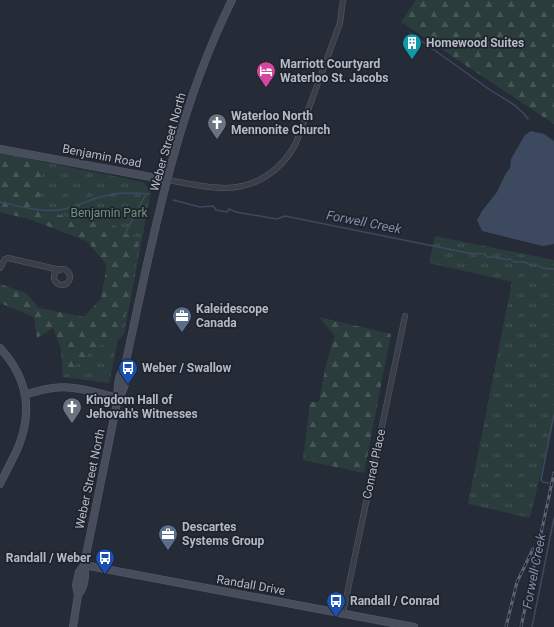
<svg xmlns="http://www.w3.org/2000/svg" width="554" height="627" font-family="Roboto,sans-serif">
<defs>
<pattern id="grass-tufts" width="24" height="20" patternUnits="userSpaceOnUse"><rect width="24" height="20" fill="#2b3c3d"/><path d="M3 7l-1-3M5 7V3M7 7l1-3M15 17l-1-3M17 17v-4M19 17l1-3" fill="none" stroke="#475657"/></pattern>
<pattern id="forest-firs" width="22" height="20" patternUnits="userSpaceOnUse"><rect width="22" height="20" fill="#2b3c3d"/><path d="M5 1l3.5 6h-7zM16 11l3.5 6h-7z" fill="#475657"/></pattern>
</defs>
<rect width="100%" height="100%" fill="#252c38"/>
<!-- grass -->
<g fill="url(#grass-tufts)">
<path d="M0,153L143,182L151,192L124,334L118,340L109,383L63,377L61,348L53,328L84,317L101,299L107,265L87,241L29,219L0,212Z"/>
<path d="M435,236L554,260V418L530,518L468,504L512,282L429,263Z"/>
</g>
<!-- forest -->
<g fill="url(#forest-firs)">
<path d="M416,0H554V124L401,22Z"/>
<path d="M0,155L33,160L43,171L38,211L115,226L139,242L129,303L118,340L96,347L63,377L61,348L53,328L37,338L34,317L0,303V284L26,293L39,308L84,317L101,299L107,265L87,241L29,219L0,212Z"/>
<path d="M319,317L391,334L364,473L303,460L310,402H319L326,364L335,336Z"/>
</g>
<!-- water -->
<path fill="#3d495f" d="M531,131L544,134L554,141V244L543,246L482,231L477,220L482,211L497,192L506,173L510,168L511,159L525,135Z"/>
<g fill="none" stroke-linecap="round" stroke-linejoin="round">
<!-- stream -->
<g stroke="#3d495f" stroke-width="1.5">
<path d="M410,33C436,51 461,69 486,87C501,98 517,103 528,119"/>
<path d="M173,200L200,207L213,206L216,210L227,212L229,209L236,212L277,219L285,216L468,253L485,254L487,257C496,256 503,261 510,259L514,262H524L533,266L536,264L542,268L554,269"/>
<path d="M0,202C19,206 39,212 58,210C72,209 84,202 97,198C114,192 131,192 149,194"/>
<path d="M125,234L146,194"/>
<path d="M549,483L543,482L541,480L554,414"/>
<path d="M532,627L554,518"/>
</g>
<defs>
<g id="street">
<path d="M167,180C186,183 206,188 225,188C256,188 282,170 296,143L340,23L343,0"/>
<path d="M0,268L5,259L8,258L60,270"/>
<circle cx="62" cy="277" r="8"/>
<path d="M343,613L405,316"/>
</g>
<g id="secondary">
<path d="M0,149L167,180"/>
<path d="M0,348C26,376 33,409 19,445C14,458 6,471 0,484"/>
<path d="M26,394C35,392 44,389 53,388C75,385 98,393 118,398"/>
<path d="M118,398C125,389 128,377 125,366C152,242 175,114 232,0"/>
<path d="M84,565L414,627"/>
<path d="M78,595C85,587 86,575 84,565L118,398C117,387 118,375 125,366"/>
<path d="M73,627L78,595L76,585L79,572L84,565"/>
</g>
</defs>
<!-- street casing -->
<use href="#street" stroke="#575c66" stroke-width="6"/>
<!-- secondary casing -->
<use href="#secondary" stroke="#575c66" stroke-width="8"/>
<!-- street -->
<use href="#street" stroke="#393e49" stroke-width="5"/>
<!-- secondary -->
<use href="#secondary" stroke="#474d5b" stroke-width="7"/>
<defs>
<g id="rail">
<path d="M506,627L517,582L533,549"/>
<path d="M521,627L554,473"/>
</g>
</defs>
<!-- rail casing -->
<use href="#rail" stroke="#5d6471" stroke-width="3"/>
<!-- rail -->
<use href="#rail" stroke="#1e232d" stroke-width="1.5" stroke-dasharray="4.5" stroke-linecap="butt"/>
</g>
<!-- icons -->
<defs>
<symbol id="building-pin" viewBox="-11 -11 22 30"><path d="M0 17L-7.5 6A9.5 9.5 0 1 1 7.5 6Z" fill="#0f9aa8" stroke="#1e232d"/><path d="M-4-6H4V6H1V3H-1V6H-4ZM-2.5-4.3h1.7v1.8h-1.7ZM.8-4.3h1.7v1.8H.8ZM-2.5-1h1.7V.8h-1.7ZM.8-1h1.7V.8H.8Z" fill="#fff"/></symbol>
<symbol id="hotel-pin" viewBox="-11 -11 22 30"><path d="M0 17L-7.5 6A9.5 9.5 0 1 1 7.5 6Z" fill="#d1479c" stroke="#1e232d"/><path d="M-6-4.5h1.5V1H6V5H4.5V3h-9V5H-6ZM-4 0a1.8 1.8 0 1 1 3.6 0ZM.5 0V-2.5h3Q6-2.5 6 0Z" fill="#fff"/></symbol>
<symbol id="church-pin" viewBox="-11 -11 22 30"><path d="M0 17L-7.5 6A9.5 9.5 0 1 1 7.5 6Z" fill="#6b7280" stroke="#1e232d"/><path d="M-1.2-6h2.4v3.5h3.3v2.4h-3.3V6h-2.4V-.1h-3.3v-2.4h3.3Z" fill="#fff"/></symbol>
<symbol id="office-pin" viewBox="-11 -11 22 30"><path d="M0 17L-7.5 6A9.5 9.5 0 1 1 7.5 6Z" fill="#5c6f8a" stroke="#1e232d"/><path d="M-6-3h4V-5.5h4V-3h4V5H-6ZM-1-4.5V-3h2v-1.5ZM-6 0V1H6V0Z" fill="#fff"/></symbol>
<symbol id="bus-pin" viewBox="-11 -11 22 30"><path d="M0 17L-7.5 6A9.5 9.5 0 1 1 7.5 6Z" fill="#1a4fb4" stroke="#1e232d"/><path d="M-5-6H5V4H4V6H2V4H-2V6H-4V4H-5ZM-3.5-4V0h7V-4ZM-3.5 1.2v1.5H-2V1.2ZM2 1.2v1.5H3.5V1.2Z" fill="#fff"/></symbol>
</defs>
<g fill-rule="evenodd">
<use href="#building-pin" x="401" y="32" width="22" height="30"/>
<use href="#hotel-pin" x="255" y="60" width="22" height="30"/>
<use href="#church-pin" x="206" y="112" width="22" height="30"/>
<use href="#office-pin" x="171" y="305" width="22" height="30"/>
<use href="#bus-pin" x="117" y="357" width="22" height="30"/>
<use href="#church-pin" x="61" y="396" width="22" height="30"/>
<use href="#office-pin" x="157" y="523" width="22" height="30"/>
<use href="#bus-pin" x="94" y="547" width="22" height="30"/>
<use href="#bus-pin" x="325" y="590" width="22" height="30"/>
</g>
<g text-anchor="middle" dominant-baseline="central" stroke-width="3.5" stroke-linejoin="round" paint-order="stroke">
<!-- poi labels -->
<g font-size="12" font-weight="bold" fill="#b4b9c4" stroke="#1e232d" text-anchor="start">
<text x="426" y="43">Homewood Suites</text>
<text x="280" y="64">Marriott Courtyard<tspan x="280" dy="14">Waterloo St. Jacobs</tspan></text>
<text x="231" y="116">Waterloo North<tspan x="231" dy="14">Mennonite Church</tspan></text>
<text x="196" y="309">Kaleidescope<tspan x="196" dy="14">Canada</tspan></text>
<text x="142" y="368">Weber / Swallow</text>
<text x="86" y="400">Kingdom Hall of<tspan x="86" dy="14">Jehovah's Witnesses</tspan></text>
<text x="182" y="527">Descartes<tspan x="182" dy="14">Systems Group</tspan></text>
<text x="91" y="558" text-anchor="end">Randall / Weber</text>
<text x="350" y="601">Randall / Conrad</text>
</g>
<!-- street labels -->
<g font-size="12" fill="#b4b9c4" stroke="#1e232d">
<text transform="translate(168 142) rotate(-74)">Weber Street North</text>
<text transform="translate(102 156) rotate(11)">Benjamin Road</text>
<text transform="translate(374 464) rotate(-78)">Conrad Place</text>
<text transform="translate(90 479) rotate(-78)">Weber Street North</text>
<text transform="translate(251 585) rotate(10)">Randall Drive</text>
</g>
<!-- park labels -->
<g font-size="12" fill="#6e9279" stroke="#1e232d">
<text x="109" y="213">Benjamin Park</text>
</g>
<!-- water labels -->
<g font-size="13" font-style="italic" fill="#7f8ea9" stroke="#1e232d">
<text transform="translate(364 222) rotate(11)">Forwell Creek</text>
<text transform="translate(534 571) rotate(-79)">Forwell Creek</text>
</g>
</g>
</svg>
